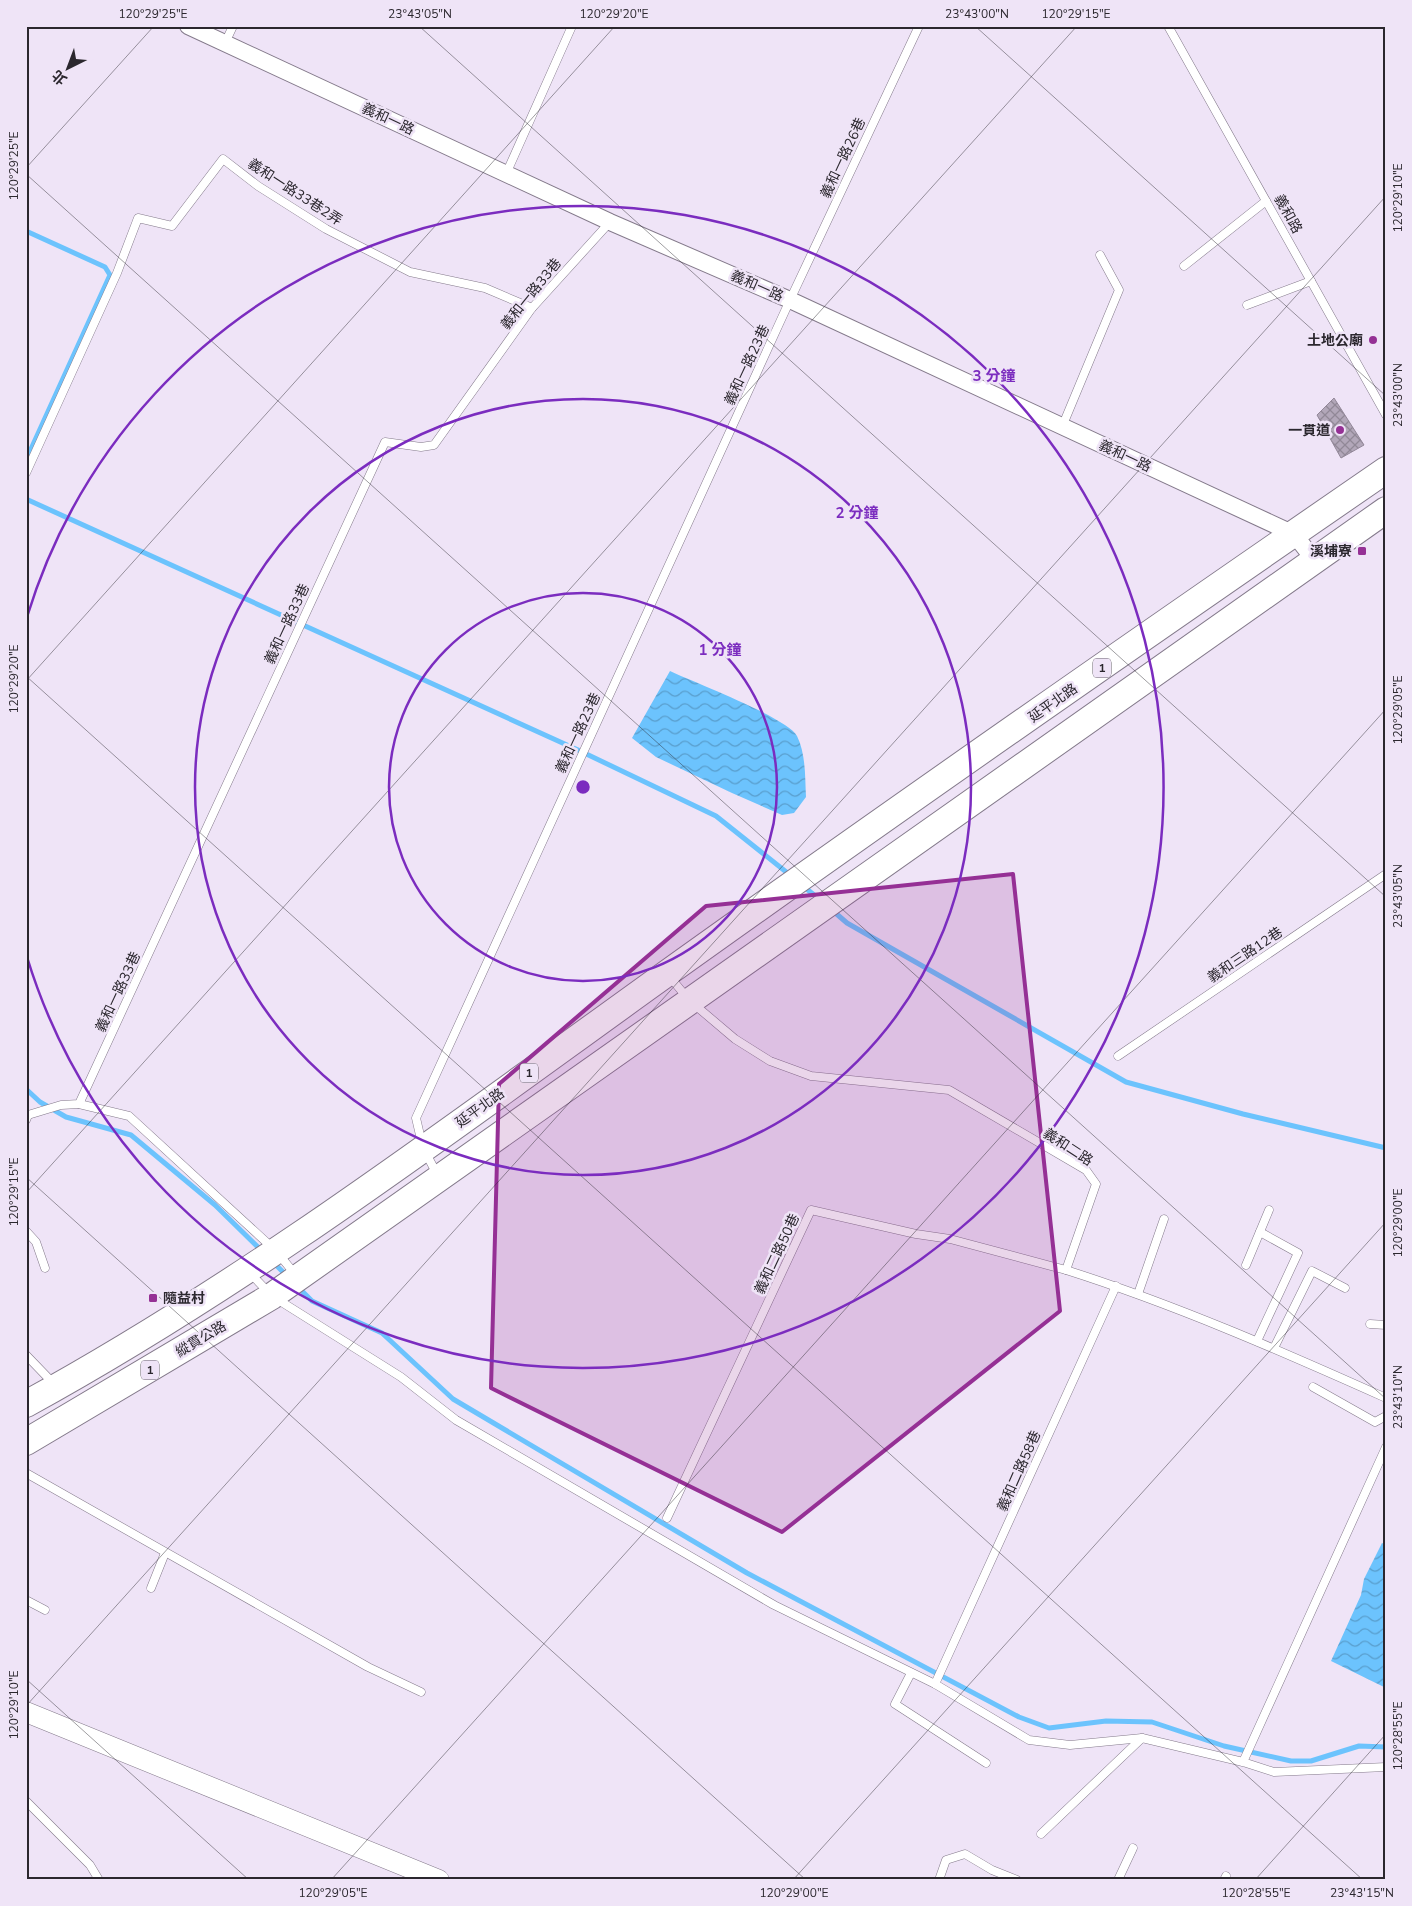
<svg xmlns="http://www.w3.org/2000/svg" width="1412" height="1906" font-family="'Nunito Sans','Noto Sans TC',sans-serif">
<defs>
<pattern id="water-waves" width="16" height="10" patternUnits="userSpaceOnUse" patternTransform="scale(1.25)"><rect width="16" height="10" fill="#6cc3fd"/><path d="M0 5q4-4 8 0t8 0" fill="none" stroke="#599ecd"/></pattern>
<pattern id="building-cross-hatch" width="8" height="8" patternUnits="userSpaceOnUse" patternTransform="scale(1.25)"><rect width="8" height="8" fill="#b2a7b9"/><path d="M0 0l8 8M0 8l8-8" fill="none" stroke="#918897"/></pattern>
</defs>
<rect width="100%" height="100%" fill="#efe4f7"/>
<!-- water -->
<g fill="url(#water-waves)">
<path d="M670,671C693,682 788,718 797,736C806,754 805,778 806,797L794,813L782,815L732,793L656,757L632,738Z"/>
<path d="M1382,1543L1386,1545V1688L1331,1661L1361,1595L1364,1579Z"/>
</g>
<g fill="none" stroke-linecap="round" stroke-linejoin="round">
<!-- stream -->
<g stroke="#6cc3fd" stroke-width="5">
<path d="M26,231L105,267L110,275L26,460"/>
<path d="M26,499L578,750L716,816L790,875"/>
<path d="M803,886L819,899"/>
<path d="M832,910L847,923L1126,1082L1243,1114L1386,1148"/>
<path d="M26,1089L40,1102L66,1117L131,1135L215,1205L262,1251"/>
<path d="M274,1263L287,1276"/>
<path d="M298,1287L312,1301L382,1333L453,1399L747,1573L1019,1717L1049,1728L1106,1721L1152,1722L1224,1746L1291,1761H1311L1359,1746L1386,1747"/>
</g>
</g>
<!-- building -->
<path fill="url(#building-cross-hatch)" stroke="#928798" d="M1334,398L1364,445L1341,458L1317,415Z"/>
<g fill="none" stroke-linecap="round" stroke-linejoin="round">
<defs>
<g id="service">
<path d="M1168,26L1386,415"/>
<path d="M225,43L233,26"/>
<path d="M506,174L572,26"/>
<path d="M1184,266L1266,201"/>
<path d="M1247,305L1311,281"/>
<path d="M1062,427L1119,290L1100,255"/>
<path d="M26,473L117,273L138,218L172,226L223,159L258,186L326,229L410,272L485,288L532,308"/>
<path d="M670,977L689,1000L735,1039L770,1061L811,1076L949,1090L1086,1170L1096,1184L1066,1270C1176,1305 1281,1351 1386,1398"/>
<path d="M1118,1056L1386,874"/>
<path d="M79,1104L129,1116L276,1251L295,1274"/>
<path d="M26,1120L28,1115L61,1105L79,1104L385,442L421,447L434,445L532,308L610,222"/>
<path d="M437,1174L423,1148L416,1118L790,300L919,26"/>
<path d="M26,1231L36,1242L45,1268"/>
<path d="M1246,1265L1269,1210"/>
<path d="M250,1273L272,1296L401,1377L456,1420L774,1605L935,1684L1029,1740L1070,1745L1142,1738L1243,1762L1274,1772L1386,1767"/>
<path d="M1138,1294L1164,1219"/>
<path d="M1370,1324L1386,1325"/>
<path d="M1257,1341L1298,1253L1260,1232"/>
<path d="M1274,1348L1312,1271L1345,1288"/>
<path d="M26,1355L54,1384"/>
<path d="M1313,1387L1375,1422L1386,1416"/>
<path d="M26,1473L368,1667L421,1692"/>
<path d="M667,1518L811,1210L916,1234L950,1239L1066,1270"/>
<path d="M151,1588L165,1553"/>
<path d="M26,1600L45,1610"/>
<path d="M911,1673L895,1704L986,1763"/>
<path d="M935,1684L1116,1286"/>
<path d="M1243,1762L1386,1447"/>
<path d="M26,1801L90,1865L99,1880"/>
<path d="M1041,1834L1142,1738"/>
<path d="M939,1880L946,1860L965,1854L992,1870L1017,1880"/>
<path d="M1118,1880L1133,1848"/>
<path d="M1224,1880L1226,1876"/>
</g>
<path id="minor" d="M188,26L610,222L790,300L1294,534L1315,561"/>
<path id="tertiary" d="M26,1712L439,1880"/>
<g id="primary">
<path d="M26,1404C249,1282 453,1127 659,979C899,807 1142,638 1386,470"/>
<path d="M26,1442L272,1296L1386,510"/>
</g>
</defs>
<!-- service casing -->
<use href="#service" stroke="#847a8b" stroke-width="9"/>
<!-- minor casing -->
<use href="#minor" stroke="#847a8b" stroke-width="18"/>
<!-- tertiary casing -->
<use href="#tertiary" stroke="#847a8b" stroke-width="21"/>
<!-- primary casing -->
<use href="#primary" stroke="#847a8b" stroke-width="28"/>
<!-- service -->
<use href="#service" stroke="#fff" stroke-width="8"/>
<!-- minor -->
<use href="#minor" stroke="#fff" stroke-width="16"/>
<!-- tertiary -->
<use href="#tertiary" stroke="#fff" stroke-width="20"/>
<!-- primary -->
<use href="#primary" stroke="#fff" stroke-width="26"/>
</g>
<!-- marked area -->
<path fill="#953095" fill-opacity="0.2" stroke="#953095" stroke-width="4" stroke-linejoin="round" d="M1013,874L1060,1311L782,1532L491,1388L499,1084L706,906Z"/>
<!-- ticks -->
<path fill="none" stroke="#2b272e" stroke-width="1" stroke-opacity="0.45" d="M419,26L1386,897M975,26L1386,396M26,168L154,26M26,174L1386,1399M26,676L1363,1880M26,681L615,26M26,1177L806,1880M26,1193L1077,26M26,1679L249,1880M26,1706L1386,196M331,1880L1386,709M793,1880L1386,1222M1255,1880L1386,1734"/>
<!-- distance rings -->
<g fill="none" stroke="#7b2cbf" stroke-width="2.5">
<circle cx="583" cy="787" r="194"/>
<circle cx="583" cy="787" r="388"/>
<path d="M27 617A581 581 0 1 1 27 957"/>
</g>
<!-- markers -->
<g fill="#953095" stroke="#efe4f7" stroke-width="2">
<circle cx="1373" cy="340" r="5"/>
<circle cx="1340" cy="430" r="5"/>
<rect x="1357" y="546" width="10" height="10" rx="2.5"/>
<rect x="148" y="1293" width="10" height="10" rx="2.5"/>
</g>
<g text-anchor="middle" dominant-baseline="central" stroke-width="5" stroke-linejoin="round" paint-order="stroke">
<!-- shield labels -->
<g fill="#efe4f7" stroke="#66606a" stroke-width="1">
<rect x="1093" y="658.5" width="18" height="19" rx="4"/>
<rect x="520" y="1063.5" width="18" height="19" rx="4"/>
<rect x="141" y="1360.5" width="18" height="19" rx="4"/>
</g>
<g font-size="12" font-weight="bold" fill="#2b272e">
<text x="1102" y="668">1</text>
<text x="529" y="1073">1</text>
<text x="150" y="1370">1</text>
</g>
<!-- street labels -->
<g font-size="14" fill="#2b272e" stroke="#efe4f7">
<text transform="translate(388 119) rotate(25)">義和一路</text>
<text transform="translate(843 158) rotate(-65)">義和一路26巷</text>
<text transform="translate(295 192) rotate(33)">義和一路33巷2弄</text>
<text transform="translate(1288 214) rotate(61)">義和路</text>
<text transform="translate(757 286) rotate(24)">義和一路</text>
<text transform="translate(531 294) rotate(-51)">義和一路33巷</text>
<text transform="translate(747 365) rotate(-65)">義和一路23巷</text>
<text transform="translate(1125 456) rotate(25)">義和一路</text>
<text transform="translate(287 624) rotate(-65)">義和一路33巷</text>
<text transform="translate(1053 703) rotate(-35)">延平北路</text>
<text transform="translate(578 733) rotate(-65)">義和一路23巷</text>
<text transform="translate(1245 955) rotate(-34)">義和三路12巷</text>
<text transform="translate(118 992) rotate(-65)">義和一路33巷</text>
<text transform="translate(480 1108) rotate(-36)">延平北路</text>
<text transform="translate(1068 1147) rotate(33)">義和二路</text>
<text transform="translate(777 1254) rotate(-65)">義和二路50巷</text>
<text transform="translate(201 1339) rotate(-31)">縱貫公路</text>
<text transform="translate(1019 1471) rotate(-66)">義和二路58巷</text>
</g>
<!-- poi labels -->
<g font-size="14" font-weight="bold" fill="#2b272e" stroke="#efe4f7" text-anchor="end">
<text x="1363" y="340">土地公廟</text>
<text x="1330" y="430">一貫道</text>
<text x="1352" y="551">溪埔寮</text>
<text x="163" y="1298" text-anchor="start">隨益村</text>
</g>
</g>
<circle cx="583" cy="787" r="8" fill="#7b2cbf" stroke="#efe4f7" stroke-width="2.5"/>
<g font-size="15" text-anchor="middle" font-weight="bold" fill="#7b2cbf" stroke="#efe4f7" stroke-width="5" stroke-linejoin="round" paint-order="stroke">
<text x="994" y="381">3 分鐘</text>
<text x="857" y="518">2 分鐘</text>
<text x="720" y="655">1 分鐘</text>
</g>
<!-- border -->
<rect width="1412" height="1906" fill="none" stroke="#efe4f7" stroke-width="55"/>
<!-- north arrow -->
<g transform="translate(68 68) rotate(222)" stroke="#efe4f7" stroke-width="4" paint-order="stroke">
<path d="M0-4L9 19L0 12L-9 19Z" fill="#2b272e"/>
<text y="-8" font-size="14" font-weight="bold" text-anchor="middle" fill="#2b272e">北</text>
</g>
<rect x="28" y="28" width="1356" height="1850" fill="none" stroke="#2b272e" stroke-width="2"/>
<g font-size="12" text-anchor="middle" fill="#2b272e">
<text x="153" y="18">120°29'25"E</text>
<text x="420" y="18">23°43'05"N</text>
<text x="614" y="18">120°29'20"E</text>
<text x="977" y="18">23°43'00"N</text>
<text x="1076" y="18">120°29'15"E</text>
<text transform="translate(14 166) rotate(-90)" y="4">120°29'25"E</text>
<text transform="translate(1398 198) rotate(-90)" y="4">120°29'10"E</text>
<text transform="translate(1398 395) rotate(-90)" y="4">23°43'00"N</text>
<text transform="translate(14 679) rotate(-90)" y="4">120°29'20"E</text>
<text transform="translate(1398 710) rotate(-90)" y="4">120°29'05"E</text>
<text transform="translate(1398 896) rotate(-90)" y="4">23°43'05"N</text>
<text transform="translate(14 1192) rotate(-90)" y="4">120°29'15"E</text>
<text transform="translate(1398 1223) rotate(-90)" y="4">120°29'00"E</text>
<text transform="translate(1398 1397) rotate(-90)" y="4">23°43'10"N</text>
<text transform="translate(14 1705) rotate(-90)" y="4">120°29'10"E</text>
<text transform="translate(1398 1736) rotate(-90)" y="4">120°28'55"E</text>
<text x="333" y="1897">120°29'05"E</text>
<text x="794" y="1897">120°29'00"E</text>
<text x="1256" y="1897">120°28'55"E</text>
<text x="1362" y="1897">23°43'15"N</text>
</g>
</svg>
